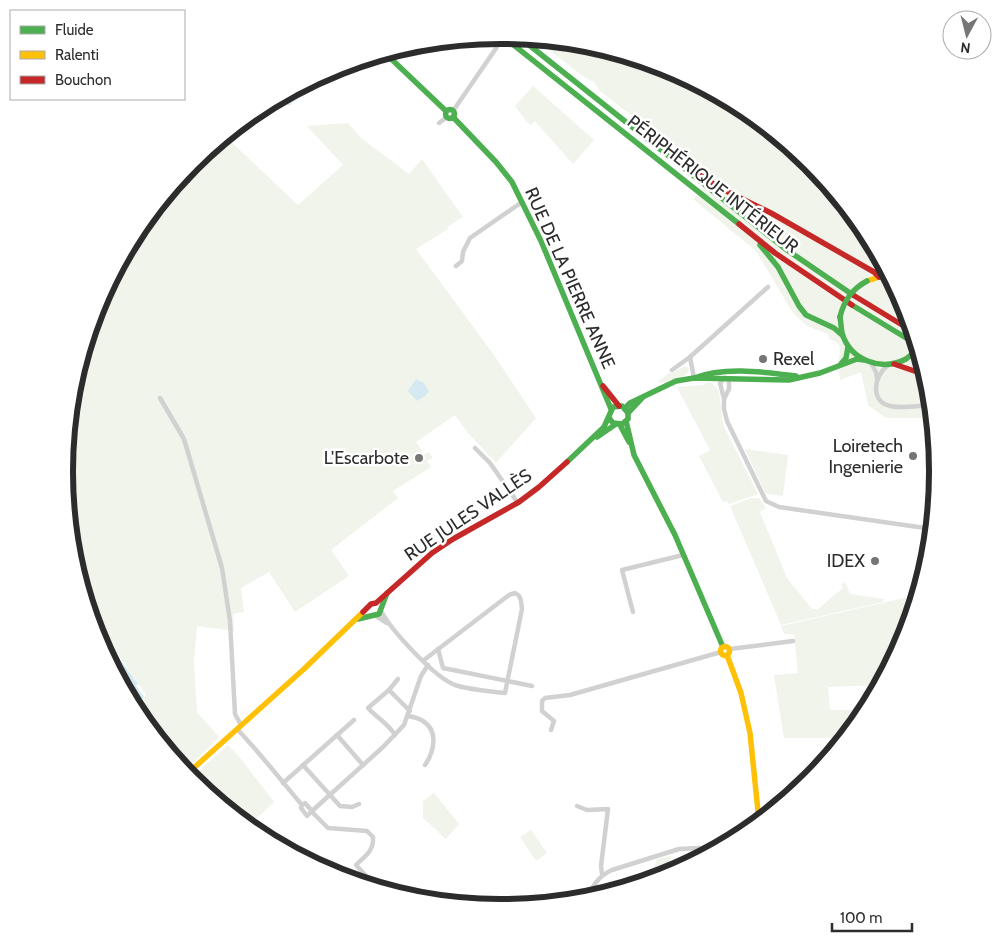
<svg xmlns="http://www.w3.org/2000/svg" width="1002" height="943" font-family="Cabin,sans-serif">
<rect width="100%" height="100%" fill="#fff"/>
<!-- green -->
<g fill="#f0f4ea">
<path d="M534,38L586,43L668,68L744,109L810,163L864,229L904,305L929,387L932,418H886L868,405L861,372L840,380C839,374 839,368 839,362C839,351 845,344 829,339L828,334L807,326L793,313L756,251L693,199L716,178L663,140L600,91L594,82L584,77Z"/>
<path d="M533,86L594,140L573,164L535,121L531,125L526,121L515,106Z"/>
<path d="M348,123L361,138L409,174L422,159L463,217L447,227L448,229L416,249L494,355L536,418L496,463L468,433L455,415L416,442L424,454L429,452L433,458L427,461L431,467L393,491L398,498L331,550L349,576L295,612L269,572L241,588L244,612L233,614L234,631L197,626L194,661L197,712L219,737L185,771L138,714L135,708L146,695L94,619H92L73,556L65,471L73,386L98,304L138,229L193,163L225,136L298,205L343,165L307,126Z"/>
<path d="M685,366L688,368L689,370L686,375L660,383L658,382L669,373H672Z"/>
<path d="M709,382L713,384L719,391L723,425L758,494L729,504L727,501L723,502L699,456L710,450L677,387L703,385Z"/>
<path d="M745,449L788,455L783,496L766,494Z"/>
<path d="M751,498H759L766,508L760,512L787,578L812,609H818L843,588L841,584L845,582L850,594L884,599L883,602L781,625L730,506Z"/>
<path d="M917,595L904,639L880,685L828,687L830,710H866L845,738H784L774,675L798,673L794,634H784L781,626Z"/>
<path d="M228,745L242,760L274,802L255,820L274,842L258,834L191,778Z"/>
<path d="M434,793L459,824L446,839L423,818V801Z"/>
<path d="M531,830L547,853L536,861L520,837Z"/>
<path d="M693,853L690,863L679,869L683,854Z"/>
<path d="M671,856L664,876L649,881L657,859Z"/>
</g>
<!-- water -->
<g fill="#d5e9f2">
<path d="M297,92L298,99L291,103V105H287L284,97Z"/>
<path d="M416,379L424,383L429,391L425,396L417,401L408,391Z"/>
<path d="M94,626H96L138,684L136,686L144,697L135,708L98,638Z"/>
</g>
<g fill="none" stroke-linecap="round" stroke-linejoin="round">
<!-- street -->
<g stroke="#d1d1d1" stroke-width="4.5">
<path d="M453,111L499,44"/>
<path d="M439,123L447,117"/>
<path d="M846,218L851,213"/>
<path d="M456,266L462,261L463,252L470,238L522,202"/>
<path d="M690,357L694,378"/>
<path d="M871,363L876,372L877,378"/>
<path d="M888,365C881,371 876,379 876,389C877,416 915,405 931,405"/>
<path d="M672,370L690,357L768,287"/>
<path d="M725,378L720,383L724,399L729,389V381L725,378"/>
<path d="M160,398L184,439L222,568L230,621L235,714L241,725"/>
<path d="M724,399V409L727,421L766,501L779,507L932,529"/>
<path d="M475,448L490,463L518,503"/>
<path d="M381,611C392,631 434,677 455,685C470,690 489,691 505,693L522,609C521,603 522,596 515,593L509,595L424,660"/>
<path d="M633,612L622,570L683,555"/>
<path d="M376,616L387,623"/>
<path d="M438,649L443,668L532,686"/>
<path d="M730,649L793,641"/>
<path d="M389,690L398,679"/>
<path d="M408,716C413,717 419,718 423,721C439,731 434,752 425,765"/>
<path d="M237,729C260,753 280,779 302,805"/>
<path d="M551,730L554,721L542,711V701L545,698L570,695L721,652"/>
<path d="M337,735L363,765"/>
<path d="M395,735C388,723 377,718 368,708L389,690L410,711"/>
<path d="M303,765L340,806L352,807L359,804"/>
<path d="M283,783L354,720"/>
<path d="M305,803L312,811L307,816L301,808L302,805Z"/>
<path d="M577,806L587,810L608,809L601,866L602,874"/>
<path d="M312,811L383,747L404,725L421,676L428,665"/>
<path d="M312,812L328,828L367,831L373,837C374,851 365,856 356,865L377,888"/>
<path d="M586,900C593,886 598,876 612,870L679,849L719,847"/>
</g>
<!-- fast -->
<g stroke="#4caf50" stroke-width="5.5">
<path d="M501,35L739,224"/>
<path d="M519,37L787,250L853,295"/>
<path d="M385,53L446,111"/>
<circle cx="450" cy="114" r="4.5"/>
<path d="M453,117L496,162L512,182L541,241L611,409"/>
<path d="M760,245L778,267L799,306L806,315L834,328L842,335"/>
<path d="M852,305L916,344"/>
<path d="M840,317C841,322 841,328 842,333C850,360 881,372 906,359C910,356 914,352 918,349"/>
<path d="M840,365L846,358L848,347"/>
<path d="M694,378C725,366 764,372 796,376"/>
<path d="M625,408L630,403L676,381L694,378L789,380L820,373L857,359L864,360"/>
<path d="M628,413L642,398"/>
<path d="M626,421L634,455L675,535L723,647"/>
<path d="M620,425L629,442"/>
<path d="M597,437L616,424"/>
<path d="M567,462L604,427L613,407L622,406L628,413V419L622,424L613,423L609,418"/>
<path d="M358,619L379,614L387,593"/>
</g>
<!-- slow -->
<g stroke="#ffc107" stroke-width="5.5">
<path d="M867,281L879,277L890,278"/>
<circle cx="725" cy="651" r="4.5"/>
<path d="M727,655L741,693L750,733L759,821"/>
<path d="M187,774L304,669L363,612"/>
</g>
<!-- jam -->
<g stroke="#c62828" stroke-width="5.5">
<path d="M695,172L722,189L771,213L874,272L879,277"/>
<path d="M739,224L775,253L852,305"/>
<path d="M853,295L912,331"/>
<path d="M894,364L926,375"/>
<path d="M603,386L619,406"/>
<path d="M363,612L371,604L376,603L432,553L453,539L519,502L539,487L567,462"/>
</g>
<!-- fast-bridge -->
<path stroke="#4caf50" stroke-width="5.5" d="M840,317C844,300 852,289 867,281"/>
</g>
<!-- markers -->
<g fill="#767676" stroke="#fff" stroke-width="2">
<circle cx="763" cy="359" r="5"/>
<circle cx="913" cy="456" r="5"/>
<circle cx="419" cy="458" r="5"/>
<circle cx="875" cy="561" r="5"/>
</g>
<g text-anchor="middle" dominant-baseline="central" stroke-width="5" stroke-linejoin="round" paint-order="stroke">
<!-- street labels -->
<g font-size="18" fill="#2c2c2c" stroke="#fff">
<text transform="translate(713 184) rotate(38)">PÉRIPHÉRIQUE INTÉRIEUR</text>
<text transform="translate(570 278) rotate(66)">RUE DE LA PIERRE ANNE</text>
<text transform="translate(468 515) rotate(-34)">RUE JULES VALLÈS</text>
</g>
<!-- poi labels -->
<g font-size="18" fill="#2c2c2c" stroke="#fff" text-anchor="end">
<text x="773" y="359" text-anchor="start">Rexel</text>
<text x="903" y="446">Loiretech<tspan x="903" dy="21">Ingenierie</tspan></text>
<text x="409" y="458">L'Escarbote</text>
<text x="865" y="561">IDEX</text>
</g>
</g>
<!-- crop -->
<path d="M0 0H1002V943H0ZM500 44H502A427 427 0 0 1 929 471V472A427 427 0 0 1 502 899H500A427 427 0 0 1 73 472V471A427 427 0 0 1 500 44Z" fill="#fff" fill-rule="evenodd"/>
<path fill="none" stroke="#2c2c2c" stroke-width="6" d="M500 44H502A427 427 0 0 1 929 471V472A427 427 0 0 1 502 899H500A427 427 0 0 1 73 472V471A427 427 0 0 1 500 44Z"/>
<!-- legend -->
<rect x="10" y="10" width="175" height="90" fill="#ffffff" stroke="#ababab"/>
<rect x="20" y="26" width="25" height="8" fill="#4caf50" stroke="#ababab"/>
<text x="55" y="35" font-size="15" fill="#2c2c2c">Fluide</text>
<rect x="20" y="51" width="25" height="8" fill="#ffc107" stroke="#ababab"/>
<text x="55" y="60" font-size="15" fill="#2c2c2c">Ralenti</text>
<rect x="20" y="76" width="25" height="8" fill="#c62828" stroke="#ababab"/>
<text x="55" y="85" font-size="15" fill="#2c2c2c">Bouchon</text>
<!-- north arrow -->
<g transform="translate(967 35) rotate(187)"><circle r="24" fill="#ffffff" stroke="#ababab"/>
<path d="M0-4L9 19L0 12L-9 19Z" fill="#767676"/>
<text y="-8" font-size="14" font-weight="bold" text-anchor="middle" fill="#2c2c2c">N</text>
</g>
<!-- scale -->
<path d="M832 923v8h80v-8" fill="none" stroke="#2c2c2c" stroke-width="2.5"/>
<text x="840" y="923" font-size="15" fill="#2c2c2c" stroke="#ffffff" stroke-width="4" paint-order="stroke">100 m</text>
</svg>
